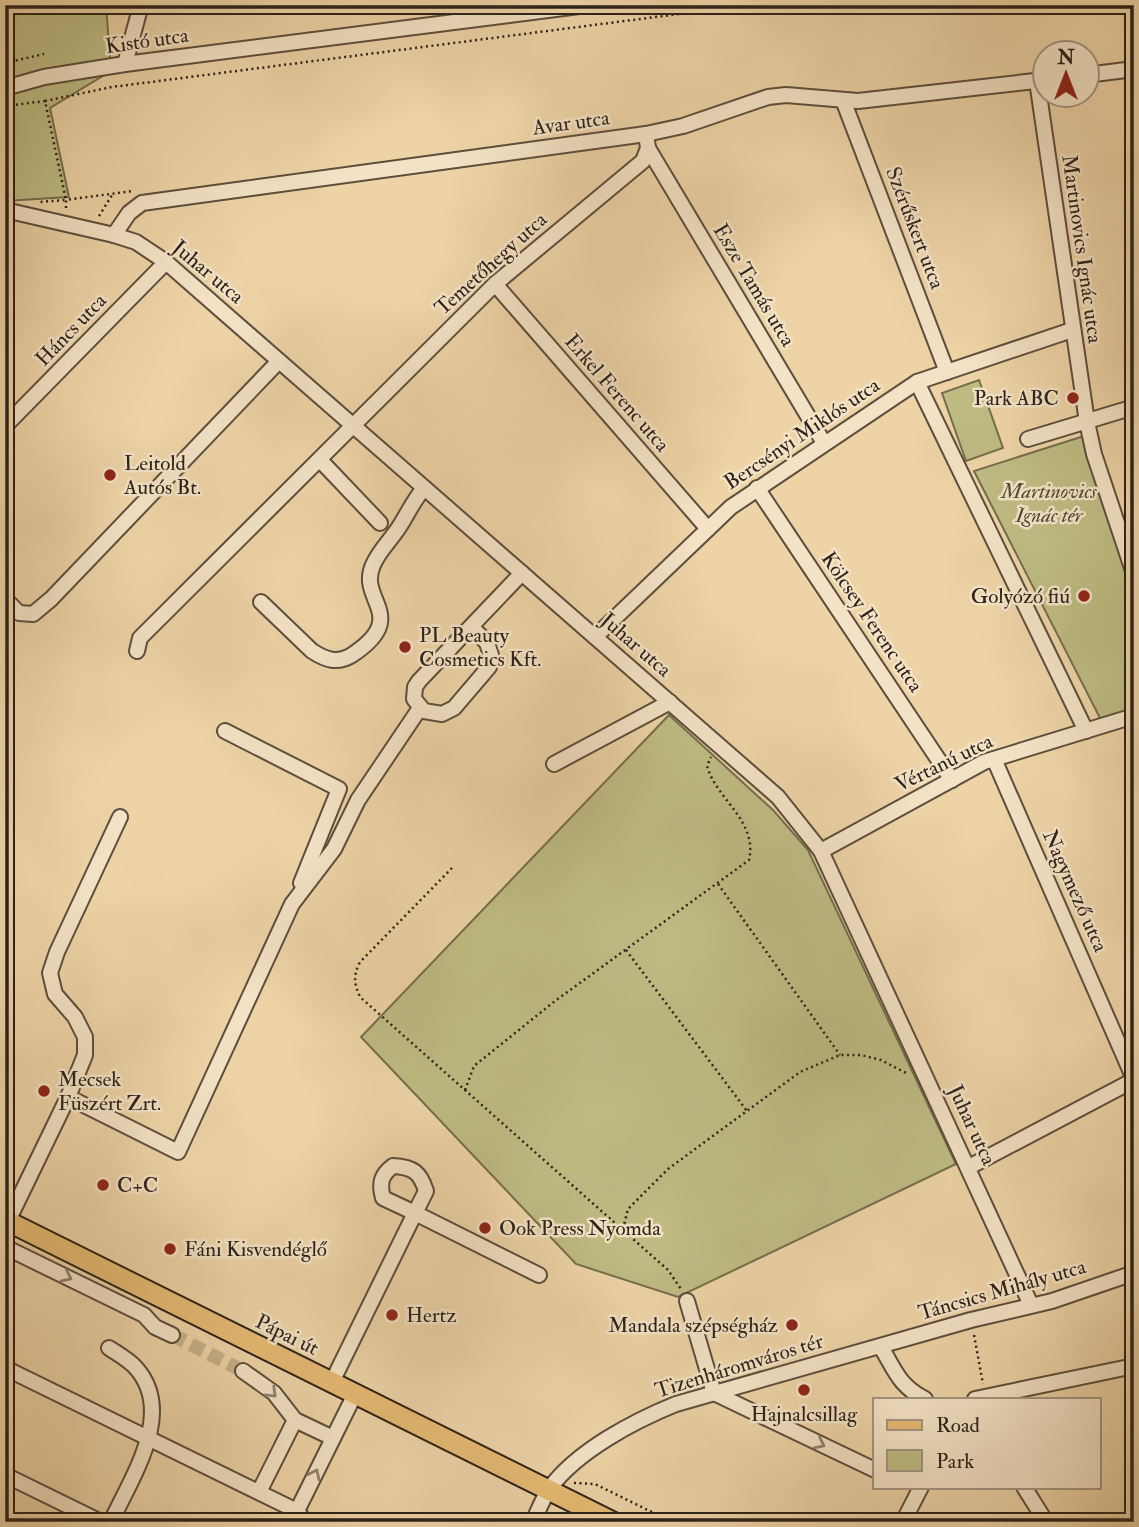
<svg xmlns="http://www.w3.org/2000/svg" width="1139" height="1527" font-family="'IM FELL Double Pica',serif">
<rect width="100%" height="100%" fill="#edd3a6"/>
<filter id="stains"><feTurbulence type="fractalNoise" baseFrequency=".00286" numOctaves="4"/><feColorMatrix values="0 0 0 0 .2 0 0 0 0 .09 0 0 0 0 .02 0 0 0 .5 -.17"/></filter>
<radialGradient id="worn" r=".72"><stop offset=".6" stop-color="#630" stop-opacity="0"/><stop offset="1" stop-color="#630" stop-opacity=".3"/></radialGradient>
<!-- green -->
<g fill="#bebb83" stroke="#746e4e" stroke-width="2">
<path d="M5,5H106L111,71L50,108L69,197L5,201Z"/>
<path d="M979,380L1003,448L966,461L942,393Z"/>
<path d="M1084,436L1134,590V709L1101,720L974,471Z"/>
<path d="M669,715L773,810L808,850L956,1164L678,1297L576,1264L361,1037Z"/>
</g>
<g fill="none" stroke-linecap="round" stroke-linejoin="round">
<!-- minor-tunnel -->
<path stroke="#c6b08a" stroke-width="14" stroke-dasharray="14 7" stroke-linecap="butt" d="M172,1335L243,1371"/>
<defs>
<g id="minor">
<path d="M125,64L141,5"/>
<path d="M1086,75L1134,69"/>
<path d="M1037,81L1087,422L1094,454L1134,574"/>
<path d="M5,88L44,77L125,64L587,5"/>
<path d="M843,100L947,372"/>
<path d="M648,148L824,443"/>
<path d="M5,210L114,235L136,242L166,262L778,797L821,851L1031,1305"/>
<path d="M114,235L129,213L142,203L646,134L683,126L768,97L786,95L858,101L1044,80"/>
<path d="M495,284L708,529"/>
<path d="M917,382L1086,731"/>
<path d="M5,426L166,262"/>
<path d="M1028,439L1134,407"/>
<path d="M320,460L380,523"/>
<path d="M757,488L952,780"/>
<path d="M5,599L19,613L33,614L51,599L279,361"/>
<path d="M261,602L312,651C326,660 337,664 352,655C411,616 357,600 373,565C379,550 393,538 401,524C409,511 414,500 424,488"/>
<path d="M472,627L487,643L491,655L489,667L454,708L442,714L424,711L414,699L415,687L419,681L522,573"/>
<path d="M595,637L731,507L917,382L1072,330"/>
<path d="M137,651L140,638L495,284L643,161L648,148L646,134"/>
<path d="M225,731L339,789L301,883"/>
<path d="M994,759L1134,1079"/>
<path d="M554,764L670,702"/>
<path d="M821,851L984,762L1134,716"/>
<path d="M68,1097L178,1152L292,904L334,849L358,800L420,708"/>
<path d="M393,1166C413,1167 420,1172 426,1191L415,1213L383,1198C379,1183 381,1175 393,1166Z"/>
<path d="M969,1167L1134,1080"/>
<path d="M8,1221L68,1097L85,1055V1037L75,1017L55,994L50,973L57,952L120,817"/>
<path d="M5,1247L144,1315L155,1327L172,1335"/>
<path d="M687,1301L714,1393L875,1470"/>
<path d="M881,1347C895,1370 899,1386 925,1399"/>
<path d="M109,1348C118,1354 129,1360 136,1368C176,1413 131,1478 111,1522"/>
<path d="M5,1368L297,1511L305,1522"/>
<path d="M243,1371L274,1393L295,1420L333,1438"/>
<path d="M332,1382L415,1213L539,1275"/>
<path d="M975,1399L1134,1366"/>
<path d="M5,1475L101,1522"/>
<path d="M1024,1487L1046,1522"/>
<path d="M259,1492L295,1420"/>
<path d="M297,1511L355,1394"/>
<path d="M533,1522C538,1511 543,1498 550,1488C577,1451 634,1421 676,1404L971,1320L1052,1301L1134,1273"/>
<path d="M903,1522L921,1487"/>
</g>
<path id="major" d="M5,1220L613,1522"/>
</defs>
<!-- minor casing -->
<use href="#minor" stroke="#5c4e3d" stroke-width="18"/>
<!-- major casing -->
<use href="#major" stroke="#2b221a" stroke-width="23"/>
<!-- path -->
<g stroke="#2b221a" stroke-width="2.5" stroke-dasharray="2 3.5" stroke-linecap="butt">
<path d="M5,63L44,54"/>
<path d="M45,101L112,87L749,5"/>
<path d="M5,106L45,101L66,200L39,202"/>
<path d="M66,208V200L132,191"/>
<path d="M99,216L112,195"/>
<path d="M452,868L360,962C353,976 354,983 360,997L668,1270L681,1289"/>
<path d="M718,884L840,1055"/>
<path d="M626,950L747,1111"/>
<path d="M465,1090L474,1066L555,1001L749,860C758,821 716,799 707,766L711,757"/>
<path d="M623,1229L628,1209L668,1169L800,1072L840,1055H861L881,1060L908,1074"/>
<path d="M974,1335L983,1384"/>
<path d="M574,1483L595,1484L672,1522"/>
</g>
<!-- minor -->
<use href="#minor" stroke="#f3e2c5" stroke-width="14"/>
<!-- major -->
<use href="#major" stroke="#e6ba73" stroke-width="19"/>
</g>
<!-- one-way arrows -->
<defs><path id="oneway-chevron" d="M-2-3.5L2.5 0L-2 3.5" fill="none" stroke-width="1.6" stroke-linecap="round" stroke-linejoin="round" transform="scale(1.75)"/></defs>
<g stroke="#8f8270">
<use href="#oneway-chevron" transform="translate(67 1277) rotate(26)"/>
<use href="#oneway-chevron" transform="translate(272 1393) rotate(44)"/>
<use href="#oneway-chevron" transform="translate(820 1444) rotate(26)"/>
<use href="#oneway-chevron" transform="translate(315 1474) rotate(-64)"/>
</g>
<!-- markers -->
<g fill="#8f2418" stroke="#f3e2c5" stroke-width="2.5">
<circle cx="1073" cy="398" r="7"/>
<circle cx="110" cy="475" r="7"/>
<circle cx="1084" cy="596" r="7"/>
<circle cx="405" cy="647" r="7"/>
<circle cx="44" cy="1091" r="7"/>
<circle cx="103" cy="1185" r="7"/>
<circle cx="485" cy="1228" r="7"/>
<circle cx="170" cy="1249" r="7"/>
<circle cx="392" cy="1315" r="7"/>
<circle cx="792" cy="1325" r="7"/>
<circle cx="804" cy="1390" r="7"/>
</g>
<g text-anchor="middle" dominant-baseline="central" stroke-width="5" stroke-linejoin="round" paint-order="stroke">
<!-- street labels -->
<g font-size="21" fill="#2b221a" stroke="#f3e2c5">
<text transform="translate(147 41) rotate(-8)">Kistó utca</text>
<text transform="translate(571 123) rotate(-8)">Avar utca</text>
<text transform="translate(915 228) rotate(69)">Szérűskert utca</text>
<text transform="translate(1082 249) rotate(82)">Martinovics Ignác utca</text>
<text transform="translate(491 264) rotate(-42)">Temetőhegy utca</text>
<text transform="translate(208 272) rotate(40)">Juhar utca</text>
<text transform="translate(754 285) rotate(59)">Esze Tamás utca</text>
<text transform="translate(71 330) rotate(-46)">Háncs utca</text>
<text transform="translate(617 393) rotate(49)">Erkel Ferenc utca</text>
<text transform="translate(802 434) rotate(-34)">Bercsényi Miklós utca</text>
<text transform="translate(872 622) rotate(56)">Kölcsey Ferenc utca</text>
<text transform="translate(636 645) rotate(41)">Juhar utca</text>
<text transform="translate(944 763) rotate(-26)">Vértanú utca</text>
<text transform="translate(1075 891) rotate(66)">Nagymező utca</text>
<text transform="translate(972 1125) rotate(65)">Juhar utca</text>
<text transform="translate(1002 1290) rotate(-16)">Táncsics Mihály utca</text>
<text transform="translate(287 1335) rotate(26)">Pápai út</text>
<text transform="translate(739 1366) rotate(-17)">Tizenháromváros tér</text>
</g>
<!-- poi labels -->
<g font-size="21" fill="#2b221a" stroke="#f3e2c5" text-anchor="start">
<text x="1059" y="398" text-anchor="end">Park ABC</text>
<text x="124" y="463">Leitold<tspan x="124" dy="24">Autós Bt.</tspan></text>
<text x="1070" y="596" text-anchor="end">Golyózó fiú</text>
<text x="419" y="635">PL Beauty<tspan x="419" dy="24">Cosmetics Kft.</tspan></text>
<text x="58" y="1079">Mecsek<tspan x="58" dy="24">Füszért Zrt.</tspan></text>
<text x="117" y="1185">C+C</text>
<text x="499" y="1228">Ook Press Nyomda</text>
<text x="184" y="1249">Fáni Kisvendéglő</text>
<text x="406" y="1315">Hertz</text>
<text x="778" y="1325" text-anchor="end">Mandala szépségház</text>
<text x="804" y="1414" text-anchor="middle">Hajnalcsillag</text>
</g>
<!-- park labels -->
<g font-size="21" font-style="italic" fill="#504834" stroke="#f3e2c5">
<text x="1049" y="491">Martinovics<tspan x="1049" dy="24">Ignác tér</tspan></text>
</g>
</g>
<!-- margin -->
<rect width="1139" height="1527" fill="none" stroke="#edd3a6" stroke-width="28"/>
<rect x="7" y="7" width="1125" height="1513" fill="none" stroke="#2b221a" stroke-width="3.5"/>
<rect x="14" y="14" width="1111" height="1499" fill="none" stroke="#2b221a" stroke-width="2"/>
<!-- legend -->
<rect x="873" y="1398" width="228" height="91" fill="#f3e2c5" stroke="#a39581" stroke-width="2"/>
<rect x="887" y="1420" width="35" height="10" fill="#e6ba73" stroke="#a39581" stroke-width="2"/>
<text x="936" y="1432" font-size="21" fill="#2b221a">Road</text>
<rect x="887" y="1450" width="35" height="21" fill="#bebb83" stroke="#a39581" stroke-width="2"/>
<text x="936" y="1468" font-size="21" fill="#2b221a">Park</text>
<!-- north arrow -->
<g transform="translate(1066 74)"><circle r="33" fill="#f3e2c5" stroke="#a39581" stroke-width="2"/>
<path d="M0-5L12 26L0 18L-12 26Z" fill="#8f2418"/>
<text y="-10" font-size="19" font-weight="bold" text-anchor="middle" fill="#2b221a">N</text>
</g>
<rect width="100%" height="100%" filter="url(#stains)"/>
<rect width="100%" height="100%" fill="url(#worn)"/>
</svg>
